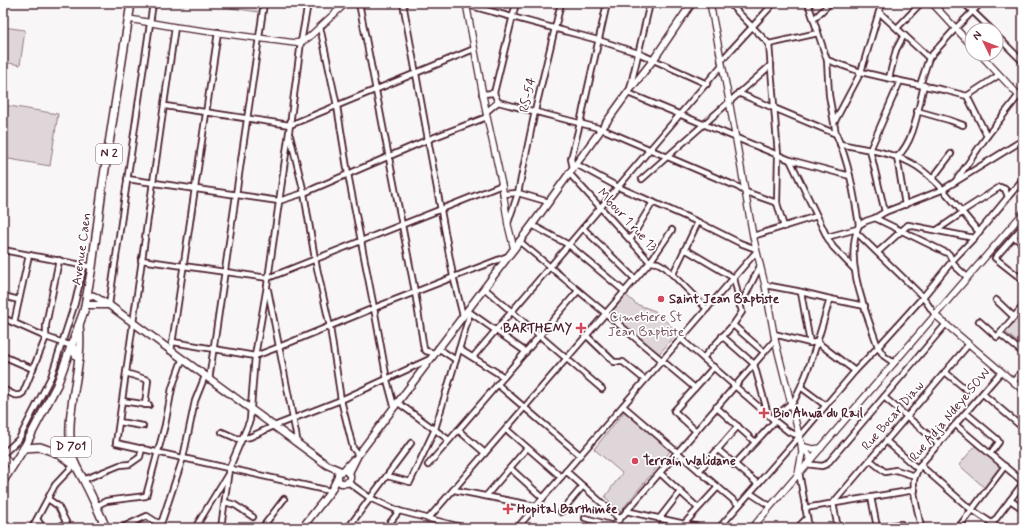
<svg xmlns="http://www.w3.org/2000/svg" width="1026" height="531" font-family="Mynerve,sans-serif">
<rect width="100%" height="100%" fill="#f8f6f7"/>
<filter id="ink" filterUnits="userSpaceOnUse"><feTurbulence type="fractalNoise" baseFrequency=".025" numOctaves="2"/><feDisplacementMap in="SourceGraphic" scale="8" xChannelSelector="R" yChannelSelector="G"/><feConvolveMatrix kernelMatrix="1 2 1 2 8 2 1 2 1" color-interpolation-filters="sRGB"/></filter>
<g filter="url(#ink)">
<!-- green -->
<g fill="#ded6d9" stroke="#947a82">
<path d="M223,3H261L259,12L223,7Z"/>
<path d="M3,27L25,30L20,65L3,62Z"/>
<path d="M3,105L58,114L50,166L3,158Z"/>
<path d="M626,295L636,304L655,311L678,333L657,356L613,317L611,313Z"/>
<path d="M1023,309V347L1004,331Z"/>
<path d="M625,411L672,449L620,512L605,497L622,473L594,449Z"/>
<path d="M976,445L1002,468L985,488L959,465Z"/>
</g>
<g fill="none" stroke-linecap="round" stroke-linejoin="round">
<defs>
<g id="minor">
<path d="M359,3L415,292L424,349L426,351L434,353"/>
<path d="M403,3L453,276L463,316"/>
<path d="M460,3L598,40L638,53L707,84"/>
<path d="M729,3L769,44L778,155L777,203L784,227"/>
<path d="M808,3L827,60L829,95L836,134"/>
<path d="M964,3L992,30"/>
<path d="M879,12L929,58"/>
<path d="M814,19L830,3"/>
<path d="M175,27L116,443L330,491"/>
<path d="M320,27L337,106L348,174L374,308L387,380L394,406"/>
<path d="M897,28L921,3"/>
<path d="M996,35L1023,62"/>
<path d="M769,44L818,33"/>
<path d="M827,60L861,72L879,12L883,3"/>
<path d="M721,61L774,3"/>
<path d="M889,78L896,50L904,35"/>
<path d="M900,81L944,90L967,96L987,136"/>
<path d="M920,85L929,58L956,28L981,3"/>
<path d="M630,89L650,3"/>
<path d="M494,93L516,3"/>
<path d="M628,93L790,160L817,216"/>
<path d="M738,93L836,134C849,162 854,194 859,225"/>
<path d="M482,94L494,93L498,102L602,129L738,187L746,192L777,203"/>
<path d="M967,96L999,75"/>
<path d="M165,106L290,125L474,49"/>
<path d="M917,111L949,120L963,125"/>
<path d="M486,112L498,102"/>
<path d="M835,121L861,72L900,81L870,150L885,212L875,218L866,221L859,225C843,261 866,311 878,347L855,371"/>
<path d="M290,136L304,193L315,259L330,327L341,400L353,448L358,455"/>
<path d="M840,144C864,149 890,152 911,163C935,175 961,212 979,232"/>
<path d="M790,160L850,176"/>
<path d="M576,164L618,187L698,222L740,243L756,249"/>
<path d="M573,168L571,159L580,123L607,3"/>
<path d="M569,173L650,262L658,263L665,267L707,309"/>
<path d="M127,179L279,201L304,193L427,140L487,117"/>
<path d="M642,179L771,65"/>
<path d="M932,179L951,154"/>
<path d="M955,182L987,136L1019,95"/>
<path d="M503,194L518,193L549,202"/>
<path d="M905,205L897,157C915,141 918,108 924,85"/>
<path d="M885,212L942,190L1023,140"/>
<path d="M961,212L1000,187L1005,189L1008,197"/>
<path d="M875,218L949,254L955,266L967,277"/>
<path d="M508,223L518,193L535,111L561,3"/>
<path d="M532,225L569,245L625,292"/>
<path d="M1023,226L995,258L1023,280"/>
<path d="M583,228L635,279"/>
<path d="M937,230L962,213"/>
<path d="M856,232L923,297L935,315"/>
<path d="M753,236L817,216L827,237L857,229"/>
<path d="M827,237L833,247L855,270"/>
<path d="M1014,237L1023,244"/>
<path d="M630,240L653,202"/>
<path d="M519,241L695,388"/>
<path d="M685,249L734,278L742,312L733,325L703,358"/>
<path d="M3,250L92,267"/>
<path d="M878,252L908,225L974,238"/>
<path d="M141,260L268,278L502,185"/>
<path d="M673,274L698,222"/>
<path d="M765,285L797,291L830,299"/>
<path d="M484,288L602,389"/>
<path d="M268,290L298,444"/>
<path d="M801,292L810,343"/>
<path d="M3,296L19,300"/>
<path d="M996,300L1014,317"/>
<path d="M109,305L153,3"/>
<path d="M740,306L760,266"/>
<path d="M468,311L526,352"/>
<path d="M3,318L46,337L72,346"/>
<path d="M979,321L997,337L1023,306"/>
<path d="M14,323L29,255"/>
<path d="M733,325L764,352"/>
<path d="M1000,334L1023,353"/>
<path d="M587,336L614,362H623L645,380"/>
<path d="M722,336L754,364L768,414"/>
<path d="M681,339L775,421L789,432L799,436"/>
<path d="M173,342L255,356L279,347L374,308L508,256"/>
<path d="M438,348L456,360"/>
<path d="M459,349L504,377"/>
<path d="M171,351L218,32"/>
<path d="M3,356L33,369"/>
<path d="M473,357L722,65"/>
<path d="M894,363L884,356L878,347L923,297L953,260L974,238L1023,179"/>
<path d="M945,372L967,390"/>
<path d="M126,373L148,380L145,405"/>
<path d="M209,380L264,3"/>
<path d="M1013,382L1023,370"/>
<path d="M497,384L580,455"/>
<path d="M802,388L825,405"/>
<path d="M3,389C9,392 17,399 23,393L46,337V325L59,260"/>
<path d="M983,394L1023,428"/>
<path d="M884,397L939,444"/>
<path d="M122,401L149,405"/>
<path d="M397,402L449,440"/>
<path d="M623,406L739,505"/>
<path d="M791,406C810,373 819,335 830,299L865,306"/>
<path d="M716,407L755,442"/>
<path d="M966,413L997,439L999,442L990,454"/>
<path d="M773,419L791,403"/>
<path d="M119,422L143,426"/>
<path d="M956,425L1023,482"/>
<path d="M506,429L561,477"/>
<path d="M458,430L485,453"/>
<path d="M696,431L674,411L714,367"/>
<path d="M222,432L238,439L250,437L274,426L341,400L430,359"/>
<path d="M886,441L918,469"/>
<path d="M717,449L758,484"/>
<path d="M3,454L19,439L51,377L75,303L84,265"/>
<path d="M870,460L885,472L896,470L915,476"/>
<path d="M806,464L822,466L827,464L946,324"/>
<path d="M428,465L578,291"/>
<path d="M734,465L775,421"/>
<path d="M920,465L968,507L999,528"/>
<path d="M510,468L543,498"/>
<path d="M566,471L620,519"/>
<path d="M699,471L738,426"/>
<path d="M799,472L809,528"/>
<path d="M660,473L698,508"/>
<path d="M387,476L410,482L435,429L470,313"/>
<path d="M83,480L120,465L130,464L140,457L142,448"/>
<path d="M348,482L370,498L399,511L465,528"/>
<path d="M454,490L536,506"/>
<path d="M750,493L770,506"/>
<path d="M486,496L527,448"/>
<path d="M871,497L877,527"/>
<path d="M48,499L58,506L69,528"/>
<path d="M1010,500L1023,509"/>
<path d="M225,502L235,505L253,517"/>
<path d="M96,506L106,501L146,496L165,425L172,388L182,360"/>
<path d="M805,508L915,490"/>
<path d="M626,511L703,528"/>
<path d="M561,512L583,486"/>
<path d="M585,518L614,526"/>
<path d="M37,519L43,528"/>
<path d="M428,519L650,262L672,230"/>
<path d="M659,519L680,492"/>
<path d="M684,524L718,487"/>
<path d="M32,528L55,485L74,465"/>
<path d="M57,528L66,523"/>
<path d="M121,528L147,516L158,523L162,521L183,458L195,401L205,376"/>
<path d="M195,528L228,474"/>
<path d="M221,528L229,469L250,420L255,356L267,286L290,125L301,42L308,3"/>
<path d="M262,528L284,499"/>
<path d="M348,528L411,443"/>
<path d="M386,528L399,511"/>
<path d="M517,528L756,252"/>
<path d="M612,528L775,340"/>
<path d="M719,528L799,437L855,371L817,342L810,343L774,334"/>
<path d="M797,528L807,518"/>
<path d="M838,528L833,503L969,344"/>
<path d="M874,528L901,524"/>
<path d="M921,528C919,514 912,494 914,480C915,475 918,470 920,465L1001,372"/>
<path d="M958,528L1005,466"/>
<path d="M989,528L1023,483"/>
</g>
<g id="tertiary">
<path d="M466,3L487,117L502,185L508,225L514,249"/>
<path d="M710,3L729,100L753,236L765,285L775,340L801,443L802,453L798,474"/>
<path d="M932,3L972,46"/>
<path d="M129,19L175,27L295,43L301,42L308,38L346,3"/>
<path d="M980,54L1023,100"/>
<path d="M935,315L1023,390"/>
<path d="M802,444L811,459"/>
<path d="M804,447L813,449L821,448"/>
<path d="M3,454L12,467"/>
<path d="M752,528L1023,213"/>
</g>
<g id="secondary">
<path d="M87,295L94,296L109,305L327,465L341,471"/>
<path d="M85,305H109"/>
<path d="M346,471L350,475V479L347,483H341L338,480V474L344,470L353,460"/>
<path d="M349,473L358,455L532,225L629,91L654,59L692,3"/>
<path d="M302,528L331,491L337,479"/>
</g>
<g id="primary">
<path d="M79,325C84,367 65,408 71,450C73,464 78,469 84,481C92,496 99,512 106,528"/>
<path d="M24,448L40,447L57,453L74,465"/>
</g>
<g id="trunk">
<path d="M72,346L76,355L79,358"/>
<path d="M3,481L24,448L57,385L84,311L92,267L103,182L131,3"/>
</g>
</defs>
<!-- minor casing -->
<use href="#minor" stroke="#4a1f2b" stroke-width="8"/>
<!-- tertiary casing -->
<use href="#tertiary" stroke="#4a1f2b" stroke-width="8"/>
<!-- secondary casing -->
<use href="#secondary" stroke="#4a1f2b" stroke-width="9"/>
<!-- primary casing -->
<use href="#primary" stroke="#4a1f2b" stroke-width="10"/>
<!-- trunk casing -->
<use href="#trunk" stroke="#4a1f2b" stroke-width="10"/>
<!-- minor -->
<use href="#minor" stroke="#fff" stroke-width="4.5"/>
<!-- tertiary -->
<use href="#tertiary" stroke="#fff" stroke-width="5.5"/>
<!-- secondary -->
<use href="#secondary" stroke="#fff" stroke-width="6"/>
<!-- primary -->
<use href="#primary" stroke="#fff" stroke-width="7"/>
<!-- trunk -->
<use href="#trunk" stroke="#fff" stroke-width="7"/>
</g>
</g>
<!-- markers -->
<g fill="#d1495b" stroke="#fff" stroke-width="1.5">
<circle cx="661" cy="299" r="4"/>
<path d="M579 322h4v4h4v4h-4v4h-4v-4h-4v-4h4z"/>
<path d="M762 407h4v4h4v4h-4v4h-4v-4h-4v-4h4z"/>
<circle cx="635" cy="461" r="4"/>
<path d="M506 503h4v4h4v4h-4v4h-4v-4h-4v-4h4z"/>
</g>
<g text-anchor="middle" dominant-baseline="central" stroke-width="3.5" stroke-linejoin="round" paint-order="stroke">
<!-- shield labels -->
<g fill="#fff" stroke="#80626b" stroke-width="1">
<rect x="96" y="144" width="26" height="20" rx="3"/>
<rect x="51" y="437" width="40" height="20" rx="3"/>
</g>
<g font-size="12" font-weight="bold" fill="#4a1f2b">
<text x="109" y="154">N 2</text>
<text x="71" y="447">D 701</text>
</g>
<!-- street labels -->
<g font-size="13" fill="#4a1f2b" stroke="#fff">
<text transform="translate(528 95) rotate(-77)">RS-54</text>
<text transform="translate(627 220) rotate(47)">Mbour 1 rue 13</text>
<text transform="translate(82 249) rotate(-82)">Avenue Caen</text>
<text transform="translate(950 415) rotate(-50)">Rue Adja Ndeye SOW</text>
<text transform="translate(893 416) rotate(-49)">Rue Bocar Diaw</text>
</g>
<!-- poi labels -->
<g font-size="13" font-weight="bold" fill="#4a1f2b" stroke="#fff" text-anchor="start">
<text x="669" y="299">Saint Jean Baptiste</text>
<text x="572" y="328" text-anchor="end">BARTHEMY</text>
<text x="773" y="413">Bio Ahwa du Rail</text>
<text x="643" y="461">Terrain Walidane</text>
<text x="517" y="509">Hopital Barthimée</text>
</g>
<!-- park labels -->
<g font-size="13" fill="#6f4d56" stroke="#fff">
<text x="646" y="317">Cimetiere St<tspan x="646" dy="15">Jean Baptiste</tspan></text>
</g>
</g>
<!-- margin -->
<rect width="1026" height="531" fill="none" stroke="#fff" stroke-width="16"/>
<rect x="8" y="8" width="1010" height="515" fill="none" stroke="#4a1f2b" stroke-width="1.5" filter="url(#ink)"/>
<!-- north arrow -->
<g transform="translate(984 42) rotate(313)"><circle r="19" fill="#ffffff" stroke="#b7a5aa"/>
<path d="M0-3L7 15L0 10L-7 15Z" fill="#d1495b"/>
<text y="-6" font-size="11" font-weight="bold" text-anchor="middle" fill="#4a1f2b">N</text>
</g>
</svg>
